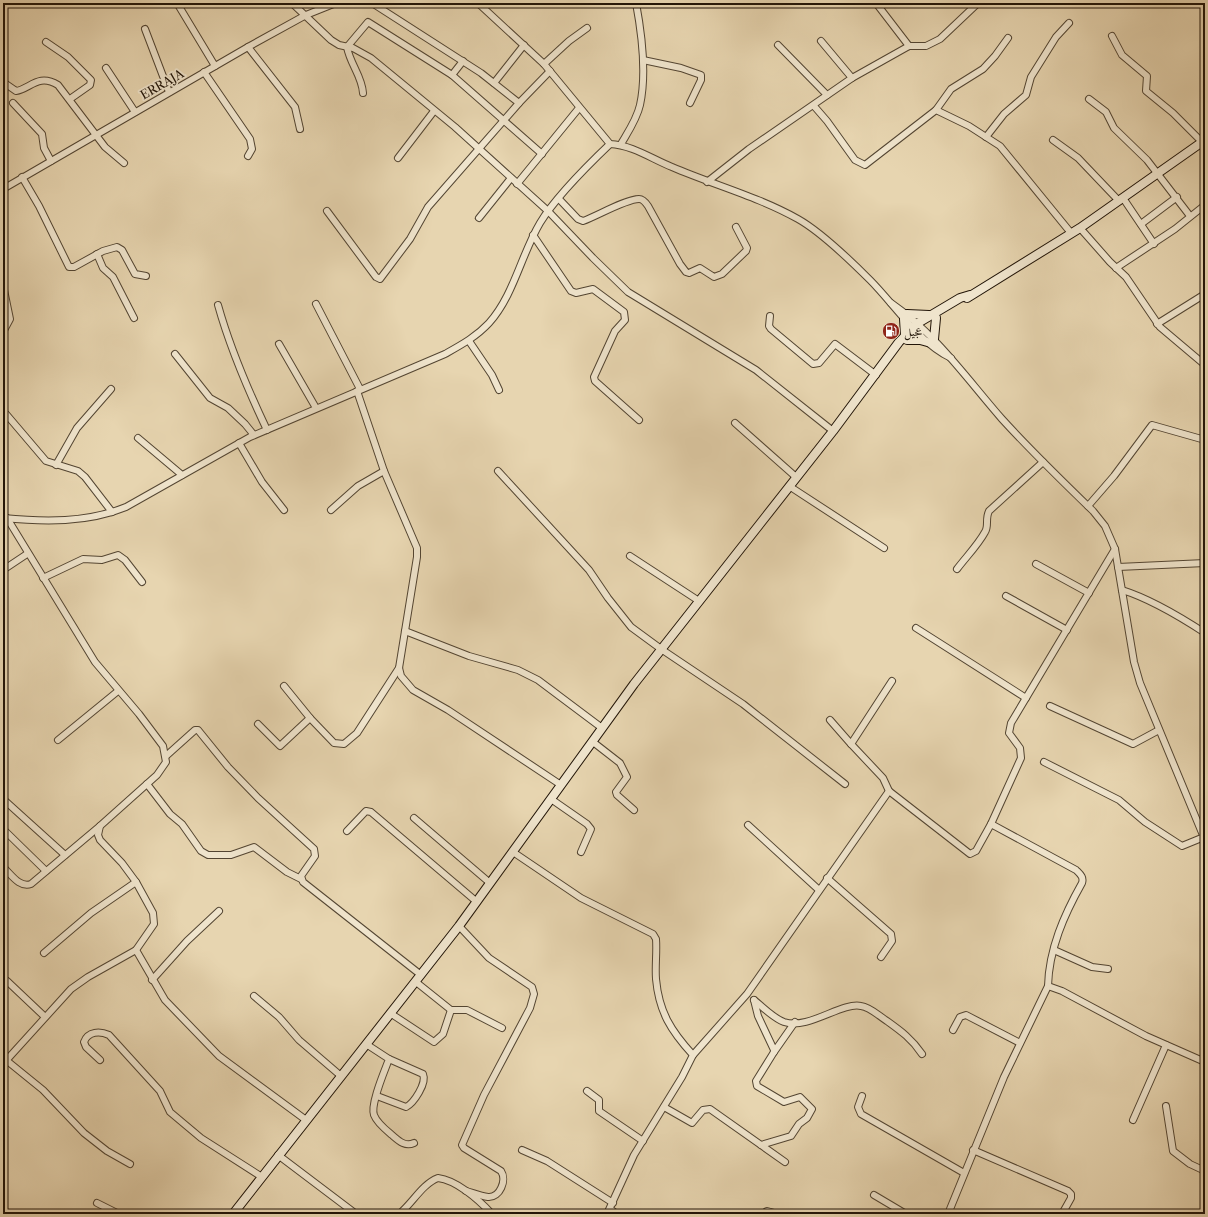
<svg xmlns="http://www.w3.org/2000/svg" width="1208" height="1217" font-family="'Libre Caslon Text',Amiri,serif">
<rect width="100%" height="100%" fill="#e7d5b0"/>
<filter id="stains"><feTurbulence type="fractalNoise" baseFrequency=".005" numOctaves="4"/><feColorMatrix values="0 0 0 0 .2 0 0 0 0 .09 0 0 0 0 .02 0 0 0 .5 -.17"/></filter>
<radialGradient id="worn" r=".72"><stop offset=".6" stop-color="#630" stop-opacity="0"/><stop offset="1" stop-color="#630" stop-opacity=".3"/></radialGradient>
<g fill="none" stroke-linecap="round" stroke-linejoin="round">
<defs>
<g id="minor">
<path d="M177,3L215,66"/>
<path d="M292,3L331,40L339,45L353,48L371,58L455,127L548,211L593,258L628,292L756,370L833,431"/>
<path d="M372,3L481,73L519,103"/>
<path d="M478,3L544,64L610,144C632,145 652,159 672,167C714,185 759,197 798,219C821,232 852,262 870,280C894,304 919,343 951,358"/>
<path d="M876,3L909,46"/>
<path d="M145,29L169,92"/>
<path d="M1112,36L1122,55L1147,76L1146,91L1173,113L1202,142"/>
<path d="M821,41L852,78"/>
<path d="M46,42L68,57L91,80L90,85L70,99"/>
<path d="M778,45L827,95"/>
<path d="M248,47L295,107L300,129"/>
<path d="M643,60L681,68L701,75V80L690,103"/>
<path d="M544,64L569,41L587,28"/>
<path d="M106,68L135,112"/>
<path d="M204,72L250,139L252,149L248,156"/>
<path d="M452,75L463,61"/>
<path d="M3,82L16,91C30,89 38,73 58,85L105,147L124,163"/>
<path d="M494,83L524,45"/>
<path d="M363,93C362,76 350,64 347,47L368,22L452,75L542,154"/>
<path d="M1089,99L1106,112L1114,128L1147,160L1190,216"/>
<path d="M13,103L42,134L44,148L51,161"/>
<path d="M814,106L827,121L855,160L865,165L936,110L969,126L1000,146L1071,233"/>
<path d="M936,110L951,89L983,69L995,56L1008,38"/>
<path d="M986,137L1004,114L1026,95L1031,77L1056,37L1069,23"/>
<path d="M1053,140L1078,158L1119,201"/>
<path d="M621,144C628,132 637,119 640,105C647,73 642,35 636,3"/>
<path d="M398,158L434,111"/>
<path d="M22,177L39,206L69,267H74L103,251L117,247L122,250L135,274L146,276"/>
<path d="M707,182L749,149L852,78L909,46H926L940,39L978,3"/>
<path d="M517,184L579,108"/>
<path d="M3,189L248,47L306,15L336,3"/>
<path d="M1123,198L1154,244"/>
<path d="M559,199L578,219L583,221C597,216 626,199 639,199C643,199 646,203 648,206L680,264L686,272L689,273L700,268L714,277L722,274L746,251L747,248L736,227"/>
<path d="M327,211L376,277L380,279L410,239L428,207L519,103L550,71"/>
<path d="M479,218L511,178"/>
<path d="M1141,224L1177,197"/>
<path d="M1080,228L1110,262L1126,277L1160,327L1205,365"/>
<path d="M533,235L571,291L576,293L593,289L624,312L625,320L615,331L594,377L595,381L639,420"/>
<path d="M97,254L103,268L113,277L134,318"/>
<path d="M1116,268L1175,229L1205,205"/>
<path d="M3,285L10,319L3,332"/>
<path d="M891,303C936,334 967,379 1002,419C1031,451 1062,481 1093,511L1105,526L1115,549L1134,662L1140,683L1205,840"/>
<path d="M316,304L360,389"/>
<path d="M218,305C230,348 248,390 267,430"/>
<path d="M770,316L769,326L771,329L813,364L819,363L835,344L876,375"/>
<path d="M1157,324L1205,294"/>
<path d="M469,341L492,375L499,390"/>
<path d="M279,344L316,408"/>
<path d="M175,354L210,398L228,408L245,424L254,435"/>
<path d="M357,391L384,471L417,548V557L399,668L401,676L413,690L448,710L561,785"/>
<path d="M6,414L46,461L78,471L85,477L112,512"/>
<path d="M735,423L796,477"/>
<path d="M138,438L182,475"/>
<path d="M239,443L262,482L284,510"/>
<path d="M56,465L77,428L111,389"/>
<path d="M498,471L589,570L608,598L631,627L661,649L743,704L845,784"/>
<path d="M789,486L884,548"/>
<path d="M1088,506L1114,476L1152,425L1205,440"/>
<path d="M331,510L358,486L384,471"/>
<path d="M3,518C44,522 87,523 126,507L250,437L445,354C461,345 476,337 489,323C514,295 521,255 540,223C555,198 588,165 610,144"/>
<path d="M7,518L95,662L139,714L163,746L166,762L157,775L100,826L98,835L100,840L122,863L136,882L153,913L154,924L136,950L165,1000L219,1056L306,1120"/>
<path d="M630,556L699,601"/>
<path d="M1036,564L1089,593"/>
<path d="M1118,567L1205,563"/>
<path d="M957,569C966,557 978,545 985,532C989,526 985,519 989,511L1043,462"/>
<path d="M3,570L27,554"/>
<path d="M43,578L83,559L102,560L118,555L125,560L142,582"/>
<path d="M1122,590C1151,599 1179,616 1205,633"/>
<path d="M1006,596L1067,630"/>
<path d="M916,628L1026,698"/>
<path d="M405,631L469,656L518,670L538,680L602,728"/>
<path d="M284,686L310,718"/>
<path d="M1050,706L1133,744L1159,730"/>
<path d="M830,720L851,744"/>
<path d="M258,724L280,746L310,718L334,743L344,744L357,733L399,668"/>
<path d="M58,740L118,691"/>
<path d="M593,742L620,763L627,777L616,792L617,795L634,810"/>
<path d="M166,756L195,730H198L228,767L258,798L314,849L315,856L301,876L303,882L421,975"/>
<path d="M1044,762L1119,800L1145,822L1182,846L1204,837"/>
<path d="M147,784L170,814L182,824L201,851L208,855H231L254,847L287,872L301,879"/>
<path d="M889,791L883,778L851,744L892,681"/>
<path d="M3,799L65,855"/>
<path d="M551,799L587,824L591,829L581,852"/>
<path d="M414,818L490,883"/>
<path d="M991,824L1021,758L1020,748L1009,733L1011,723L1115,549"/>
<path d="M748,825L819,890"/>
<path d="M3,829L46,871"/>
<path d="M347,831L366,811L371,812L477,902"/>
<path d="M513,852L581,898L653,934L656,939C657,952 655,966 656,979C659,1012 671,1031 693,1055L682,1077L634,1155L607,1214"/>
<path d="M3,867C11,874 19,888 31,884L100,826"/>
<path d="M827,878L891,934L892,941L881,957"/>
<path d="M459,926L489,958L532,987L534,994L530,1008L484,1095L462,1145L464,1148L501,1171C507,1180 500,1198 488,1197C481,1196 473,1193 466,1191"/>
<path d="M1054,950L1092,967L1108,969"/>
<path d="M44,953L91,913L136,882"/>
<path d="M152,980L187,941L219,911"/>
<path d="M7,981L45,1017"/>
<path d="M416,982L451,1010H467L502,1028"/>
<path d="M254,996L279,1017L299,1040L341,1076"/>
<path d="M754,1000L758,1016L774,1050V1052L756,1081L757,1086L784,1102L800,1097L812,1109L807,1118L799,1124L791,1136L761,1145"/>
<path d="M754,1000C763,1007 773,1018 784,1022C809,1030 841,1002 861,1006C870,1007 879,1016 887,1021C901,1031 912,1039 922,1054"/>
<path d="M390,1013L434,1042L443,1034L451,1010"/>
<path d="M953,1030L960,1017L966,1015L1020,1043"/>
<path d="M366,1044L389,1059C385,1070 370,1104 374,1115C377,1123 386,1130 392,1135C399,1141 405,1147 414,1143"/>
<path d="M774,1052L795,1022"/>
<path d="M693,1055L747,994L889,791L970,854L976,851L991,824L1076,870C1080,874 1084,877 1082,883C1064,915 1049,949 1048,986"/>
<path d="M6,1060L43,1090L84,1133L107,1151L130,1164"/>
<path d="M100,1060L86,1047L84,1042C88,1031 100,1031 109,1035L160,1091L170,1112L201,1138L262,1177"/>
<path d="M3,1064L71,989L88,977L136,950"/>
<path d="M587,1091L599,1100V1111L643,1141"/>
<path d="M377,1096L406,1107C414,1103 427,1083 423,1074L389,1059"/>
<path d="M862,1096L858,1107L861,1114L964,1173"/>
<path d="M1166,1106L1173,1151L1190,1164L1205,1171"/>
<path d="M664,1107L692,1123L703,1110L710,1109L785,1162"/>
<path d="M1133,1120L1166,1045"/>
<path d="M522,1150L547,1161L613,1203"/>
<path d="M973,1150L1068,1191L1071,1194V1198L1062,1214"/>
<path d="M278,1155L356,1214"/>
<path d="M874,1195L906,1214"/>
<path d="M97,1203L119,1214"/>
<path d="M610,1209L617,1214"/>
<path d="M399,1214C412,1204 422,1184 438,1178C456,1180 478,1199 491,1213"/>
<path d="M559,1214H564"/>
<path d="M762,1214L767,1211L778,1214"/>
<path d="M948,1214L1004,1077L1048,986L1062,991L1146,1036L1205,1062"/>
</g>
<g id="secondary">
<path d="M967,298L1080,228L1205,140"/>
<path d="M907,314L929,315"/>
<path d="M904,319L905,335"/>
<path d="M934,339L936,318"/>
<path d="M907,340H920L931,343"/>
<path d="M233,1214L459,926L634,684L833,431L899,342L918,323L960,298L970,295"/>
</g>
</defs>
<!-- minor casing -->
<use href="#minor" stroke="#534532" stroke-width="8"/>
<!-- secondary casing -->
<use href="#secondary" stroke="#221508" stroke-width="10"/>
<!-- minor -->
<use href="#minor" stroke="#efe4cc" stroke-width="6"/>
<!-- secondary -->
<use href="#secondary" stroke="#efe4cc" stroke-width="8"/>
</g>
<!-- icons -->
<defs>
<symbol id="fuel-disc" viewBox="-11 -11 22 22"><circle r="9.5" fill="#8f2418" stroke="#efe4cc"/><path d="M-5.5-6h7V0h2V4h1.3V-2.5L3-4.5l.8-.8L6-3V5H2.5V1h-1V6h-7ZM-4.2-4.7v3.2H.2V-4.7Z" fill="#fff"/></symbol>
</defs>
<g fill-rule="evenodd">
<use href="#fuel-disc" x="881" y="321" width="20" height="20"/>
</g>
<g text-anchor="middle" dominant-baseline="central" stroke-width="3.5" stroke-linejoin="round" paint-order="stroke">
<!-- street labels -->
<g font-size="12" fill="#221508" stroke="#efe4cc">
<text transform="translate(162 84) rotate(-30)">ERRAJA</text>
</g>
<!-- poi labels -->
<g font-size="12" fill="#221508" stroke="#efe4cc" text-anchor="start">
<text x="904" y="331">عجيل</text>
</g>
</g>
<!-- margin -->
<rect width="1208" height="1217" fill="none" stroke="#e7d5b0" stroke-width="16"/>
<rect x="4" y="4" width="1200" height="1209" fill="none" stroke="#221508" stroke-width="2"/>
<rect x="8" y="8" width="1192" height="1201" fill="none" stroke="#221508"/>
<rect width="100%" height="100%" filter="url(#stains)"/>
<rect width="100%" height="100%" fill="url(#worn)"/>
</svg>
